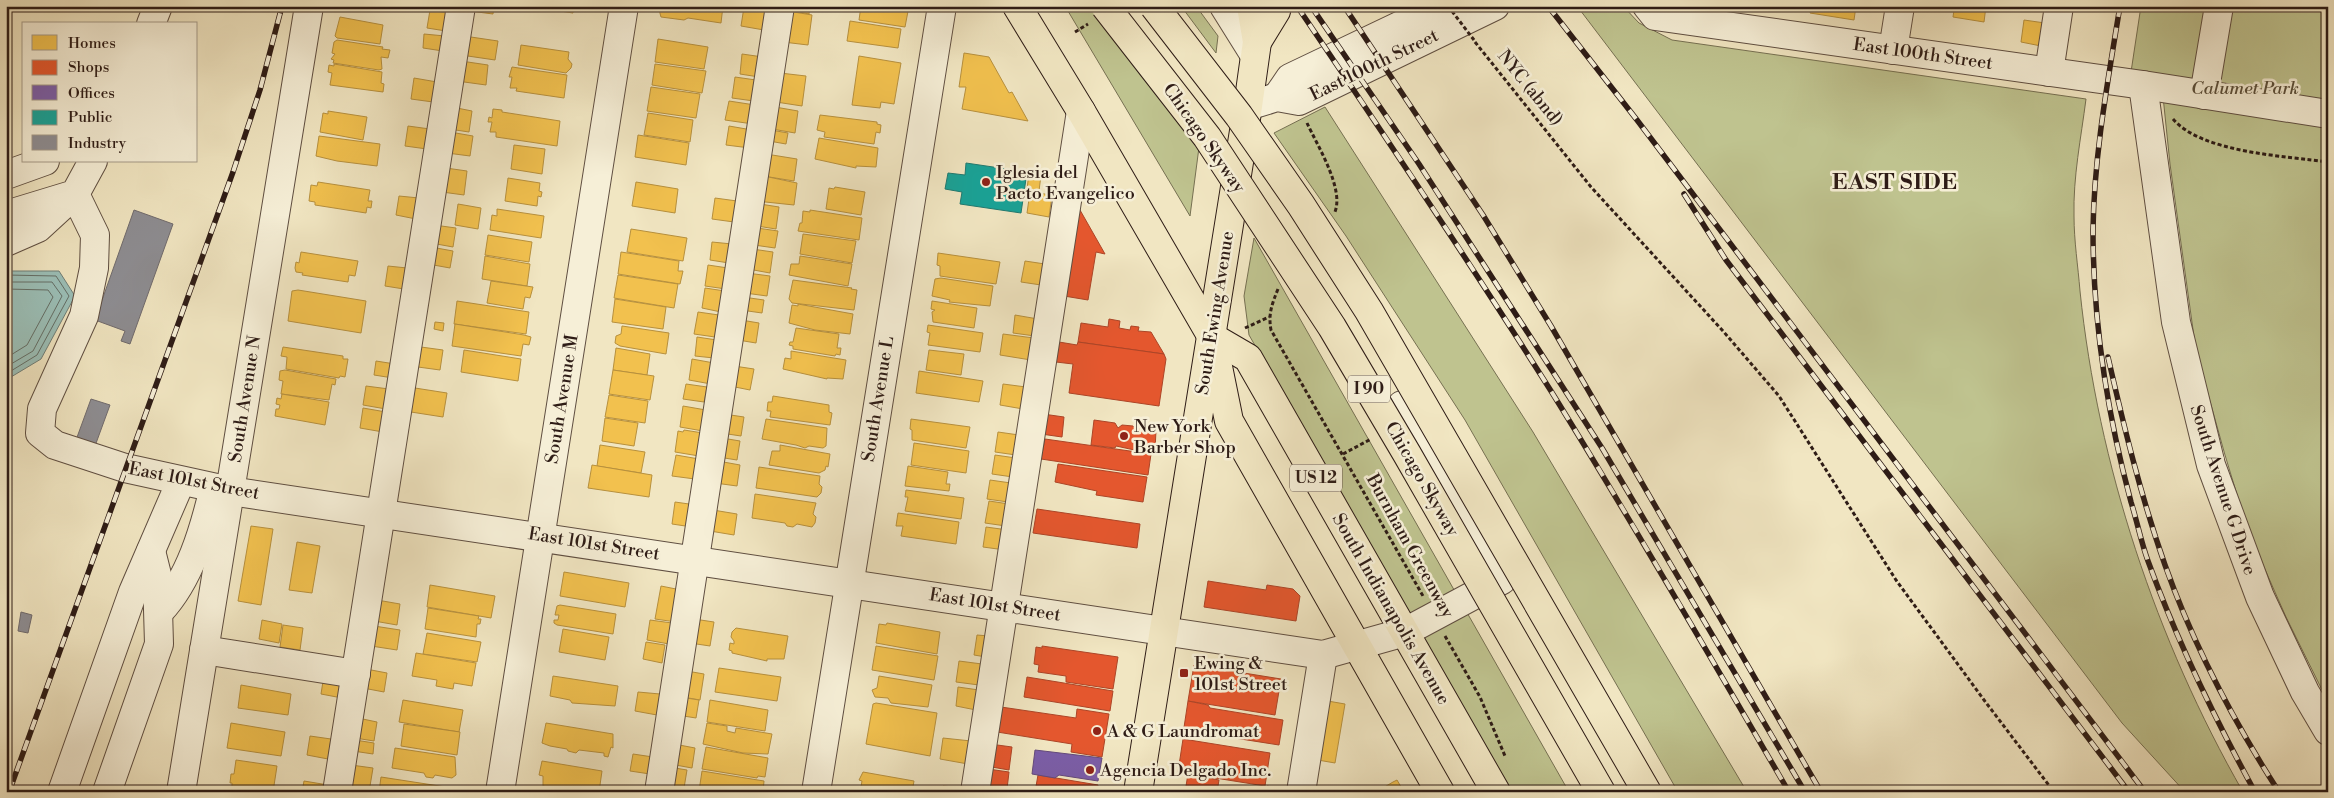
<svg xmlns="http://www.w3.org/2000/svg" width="2334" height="798" font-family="'Libre Bodoni',serif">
<rect width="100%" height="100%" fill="#f1e6c2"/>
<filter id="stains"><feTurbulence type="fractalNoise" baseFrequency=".004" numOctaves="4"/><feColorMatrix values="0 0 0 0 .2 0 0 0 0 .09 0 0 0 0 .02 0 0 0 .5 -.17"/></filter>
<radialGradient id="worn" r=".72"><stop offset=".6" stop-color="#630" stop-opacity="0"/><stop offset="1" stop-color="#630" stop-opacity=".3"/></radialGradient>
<!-- green -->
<g fill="#bfc38f" stroke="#767052">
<path d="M1065,6H1093L1201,132L1190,216Z"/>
<path d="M1181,6H1196L1218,36L1216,53Z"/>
<path d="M1577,6H1623L1639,23L1672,40L2086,99C2081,138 2073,177 2074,216C2074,241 2078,266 2080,291C2098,465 2156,640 2243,792H2185L2122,723Z"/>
<path d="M2141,6H2328V702L2286,617L2248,531L2225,455L2196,351L2170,164L2161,77L2131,72Z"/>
<path d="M1325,107L1533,432L1747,792H1678L1465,420L1346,236L1274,133Z"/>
<path d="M1254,238L1569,792H1512L1249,335L1244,296Z"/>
</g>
<!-- water -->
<path fill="#9bbfb7" stroke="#6f7e77" d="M6,271H59L75,296L41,359L6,380Z"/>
<!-- homes -->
<g fill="#f2c14e" stroke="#b7903d">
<path d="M471,6H494L493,14L470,11Z"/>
<path d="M547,6H573V13L547,9Z"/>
<path d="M658,6H723L721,23L688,18L684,20L661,17Z"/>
<path d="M789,6H810L809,14L789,10Z"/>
<path d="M861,6H909L905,27L859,20Z"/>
<path d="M1808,6H1856L1854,20L1810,13L1811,7Z"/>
<path d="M1949,6H1986L1984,22L1953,17L1954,10L1950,9Z"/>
<path d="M744,7L767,10L764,30L741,26Z"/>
<path d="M430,10L448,13L446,31L427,28Z"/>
<path d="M788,11L812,15L808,45L783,42Z"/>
<path d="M340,17L383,25L380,44L337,38L335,36Z"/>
<path d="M2024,20L2045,23L2041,46L2021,42Z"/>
<path d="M850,21L901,29L898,48L847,41Z"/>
<path d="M424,34L445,36L443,51L423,48Z"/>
<path d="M464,36L498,41L495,60L461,55Z"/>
<path d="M658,39L708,47L704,69L655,62Z"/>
<path d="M337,40L383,47L382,49L390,50L388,58L381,57L382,69L379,70L333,63L334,60L331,59L335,54L332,53L334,42Z"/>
<path d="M521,45L569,52L568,59L572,64L571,68L566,73L518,65Z"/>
<path d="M964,53L989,57L1009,93L1012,92L1028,121L962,109L966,87H959Z"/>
<path d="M742,54L763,57L759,77L740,74Z"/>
<path d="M859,56L901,63L894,104L881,102L880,108L852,105Z"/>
<path d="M461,61L488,65L486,85L457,81Z"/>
<path d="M334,64L382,72L381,83L384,84L383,92L330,85L332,73L328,72L329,65L334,66Z"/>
<path d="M655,64L706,71L702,93L652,85Z"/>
<path d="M512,67L567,75L564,98L516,91L517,88H510L512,77H509Z"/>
<path d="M780,73L806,76L802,106L776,102Z"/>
<path d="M735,77L756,80L754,101L732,98Z"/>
<path d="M414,78L437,82L433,102L411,99Z"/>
<path d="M651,87L700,94L696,118L647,111Z"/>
<path d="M729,101L755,105L753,124L725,120Z"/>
<path d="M452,107L472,111L469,132L449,129Z"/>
<path d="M775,107L798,111L795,133L772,129Z"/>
<path d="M493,109L502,110V112L560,121L557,146L496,137V132H490L492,122H488L489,117L492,118Z"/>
<path d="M328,111L367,117L363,140L320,132L323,113L328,114Z"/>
<path d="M648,113L693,120L690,142L644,135Z"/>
<path d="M820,115L877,122V124L881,125L880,133L876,132L874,144L824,137L825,132L817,130Z"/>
<path d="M408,126L430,129L427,149L405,146Z"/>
<path d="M729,126L752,130L750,148L726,145Z"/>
<path d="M771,130L788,133L786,144L769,141Z"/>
<path d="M450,132L473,136L470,156L447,153Z"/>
<path d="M638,135L689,143L686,165L635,157Z"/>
<path d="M319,136L380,144L377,166L337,161L316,156Z"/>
<path d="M819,138L878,148L876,167L856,166V168L815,159Z"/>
<path d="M514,145L545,149L542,174L511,169Z"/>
<path d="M766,154L797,159L794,181L763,176Z"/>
<path d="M446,168L467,171L464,195L442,192Z"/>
<path d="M1029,173L1041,175L1039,191L1027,189Z"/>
<path d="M759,175L797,183L794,205L756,201Z"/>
<path d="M508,178L540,183L539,191L542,192L541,197L538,196L537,206L505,201Z"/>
<path d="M318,182L370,190L368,201H372L371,208L367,207L366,213L315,205V202L309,201L311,185L317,186Z"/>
<path d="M636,182L678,189L675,213L632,206Z"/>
<path d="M835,187L865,192L861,215L826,209L829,188L834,189Z"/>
<path d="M1030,192L1052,195L1049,217L1027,213Z"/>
<path d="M399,196L419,198L416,219L396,215Z"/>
<path d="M715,198L737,201L734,222L712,219Z"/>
<path d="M458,204L481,208L478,229L455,225Z"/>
<path d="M760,204L779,207L776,229L757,226Z"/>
<path d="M497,209L544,216L541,238L490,230L492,215L497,216Z"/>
<path d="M810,210L862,218L859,240L798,231L800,223H802L803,211L810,212Z"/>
<path d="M434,225L456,228L453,247L431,243Z"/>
<path d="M757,228L778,231L775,248L754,245Z"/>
<path d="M631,229L687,238L683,261L627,252Z"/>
<path d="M803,234L856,241L852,263L800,254Z"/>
<path d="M488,235L532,242L529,262L485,255Z"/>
<path d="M712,242L732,244L729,263L710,260Z"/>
<path d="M431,247L453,251L450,268L428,264Z"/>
<path d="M752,249L773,252L770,273L748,269Z"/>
<path d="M301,252L358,261L355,276L349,275L348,282L302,275L303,273L296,272L295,268L296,262L299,263Z"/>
<path d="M621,252L679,261L678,271H683L680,284L618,274Z"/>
<path d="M938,253L1000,262L996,284L940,276V266L937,265Z"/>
<path d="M485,256L530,264L527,286L482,279Z"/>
<path d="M800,256L852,264L848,286L789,275L791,264H799Z"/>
<path d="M1025,261L1045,264L1041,285L1021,282Z"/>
<path d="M708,265L728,268L726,289L705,286Z"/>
<path d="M388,266L407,268L404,289L385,286Z"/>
<path d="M747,273L770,276L767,296L745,293Z"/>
<path d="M618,275L678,284L674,308L614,298Z"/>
<path d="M941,278L993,286L990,306L949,302L950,300L932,296L935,279Z"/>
<path d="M793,280L852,288L851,289L857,290L854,310L792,303L789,299Z"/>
<path d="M491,281L533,287L530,298L525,297L523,309L487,303Z"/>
<path d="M705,288L725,291L721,312L702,308Z"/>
<path d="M298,290L366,301L361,333L288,321L292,291Z"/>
<path d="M743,297L764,300L762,313L741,310Z"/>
<path d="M615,299L666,307L663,329L612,322Z"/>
<path d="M457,301L529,312L526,334L454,324Z"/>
<path d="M932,301L977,308L974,328L933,322L932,312L935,310L931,309Z"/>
<path d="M798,304L853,314L850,334L815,330L789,323L792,305L798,306Z"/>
<path d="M698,312L726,316L722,338L694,334Z"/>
<path d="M1015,315L1038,319L1035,336L1013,333Z"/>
<path d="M741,320L759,323L756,343L738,340Z"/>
<path d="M435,322L444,323L443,331L434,329Z"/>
<path d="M455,324L524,335L531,337L529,345L523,344L521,356L452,346Z"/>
<path d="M928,325L983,333L980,352L928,345L930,333L927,332Z"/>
<path d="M622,326L669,333L666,354L620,346L615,343L616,336L621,334Z"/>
<path d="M796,328L839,334L837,348H841L840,355L836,354L835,356L793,349V346L789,345L790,342H793Z"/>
<path d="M1003,334L1034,338L1031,360L1000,355Z"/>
<path d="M697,337L717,340L714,358L695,356Z"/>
<path d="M283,347L343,356V359H348L345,377L340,376L339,378L286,369L287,357L281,356Z"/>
<path d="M421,347L443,350L440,370L418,367Z"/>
<path d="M616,348L650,354L647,375L613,370Z"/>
<path d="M464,350L521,359L518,381L461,372Z"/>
<path d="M929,350L964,354L961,375L926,370Z"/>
<path d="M791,351L846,360L843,379L827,378V379L783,369L785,358L791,359Z"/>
<path d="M692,359L714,363L711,384L689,380Z"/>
<path d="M376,361L395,364L393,378L374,375Z"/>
<path d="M734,366L754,369L750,390L730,386Z"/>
<path d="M285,370L336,379L335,385L332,384L329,400L281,394L283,381L279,380L280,371Z"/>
<path d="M613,370L654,376L650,400L609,394Z"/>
<path d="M919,371L983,381L979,402L916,393Z"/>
<path d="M686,384L707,387L704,402L683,399Z"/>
<path d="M1003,384L1026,387L1023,409L1000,405Z"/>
<path d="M366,386L389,389L386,409L363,405Z"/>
<path d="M415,388L447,393L443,417L411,412Z"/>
<path d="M282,394L329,402L325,425L275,416L276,409H279L280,405L276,404L277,398L281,399Z"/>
<path d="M609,395L648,401L645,423L605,417Z"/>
<path d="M773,396L829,405V412L832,413L830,425L770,417L771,411H767L768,402H772Z"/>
<path d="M683,406L706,410L703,431L680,427Z"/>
<path d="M363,408L386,412L383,432L360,428Z"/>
<path d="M724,414L744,417L741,436L721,433Z"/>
<path d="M605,418L638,423L634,446L602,441Z"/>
<path d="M766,419L827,428L826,446L823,448L809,446L805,448L796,445L762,439Z"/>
<path d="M911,419L970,427L966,448L912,440V430L910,429Z"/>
<path d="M684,430L703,433L699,456L675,452L678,431L683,432Z"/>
<path d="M998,432L1019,435L1016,455L995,452Z"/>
<path d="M722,438L740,441L737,460L718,457Z"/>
<path d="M914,443L969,451L966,473L911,465Z"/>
<path d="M600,445L645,452L641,473L597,466Z"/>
<path d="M780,445L830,454L828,467L826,466L825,470L819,473L769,465L772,451H780Z"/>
<path d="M676,455L699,459L695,479L672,476Z"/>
<path d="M995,455L1016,458L1013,477L992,474Z"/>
<path d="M718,461L740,465L737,486L715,483Z"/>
<path d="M592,465L652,475L649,497L588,488Z"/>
<path d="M908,466L948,472L946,484H950L949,491L905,486Z"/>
<path d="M759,467L820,476L819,484L822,487L821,493L817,497L756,488Z"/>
<path d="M990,480L1011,483L1008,502L987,499Z"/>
<path d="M906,490L964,498L961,519L905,511L908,497H905Z"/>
<path d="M755,494L816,503L813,514L816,517L815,523L812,527L797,524L793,527L787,526L785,523L752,518Z"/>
<path d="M989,501L1009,504L1006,526L985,523Z"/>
<path d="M675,502L696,505L692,527L672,524Z"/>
<path d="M707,509L737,514L734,535L704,530Z"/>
<path d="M898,513L959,522L956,544L901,536L903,526H896Z"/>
<path d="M251,526L273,529L261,605L238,601Z"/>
<path d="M986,527L1008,530L1005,550L983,547Z"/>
<path d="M297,542L320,546L312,593L289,590Z"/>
<path d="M564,572L629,583L625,607L560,596Z"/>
<path d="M430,585L495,596L491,618L427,607Z"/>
<path d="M661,586L681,590L676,622L655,619Z"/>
<path d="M377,600L400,604L397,625L374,621Z"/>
<path d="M560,605L616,614L613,634L557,625L554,623V620H558L559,615H555L557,606Z"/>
<path d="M428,608L479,616L478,619H481L480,624H477L476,637L425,629Z"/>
<path d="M694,619L714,622L710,646L690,643Z"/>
<path d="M262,620L282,624L279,643L259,639Z"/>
<path d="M650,620L672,623L669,644L647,640Z"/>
<path d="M887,623L940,632L937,654L876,643L879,624L886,625Z"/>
<path d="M283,625L303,628L300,650L280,647Z"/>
<path d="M374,626L400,630L397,650L371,646Z"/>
<path d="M736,628L788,636L784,659H767V661L732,653V651L729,650L730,643L734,644V641L731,637L732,632Z"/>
<path d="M563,629L609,637L605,660L559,652Z"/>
<path d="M427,633L481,642L477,662L423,654Z"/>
<path d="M977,635L989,636L986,657L974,655Z"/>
<path d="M646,642L665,645L662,663L643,659Z"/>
<path d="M876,646L938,656L934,680L872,670Z"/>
<path d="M416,653L476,663L472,686L454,683L453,689L436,686L437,680L412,676Z"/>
<path d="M959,661L982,664L979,685L956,682Z"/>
<path d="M719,668L781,677L777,701L715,692Z"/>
<path d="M366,669L387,673L384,692L363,688Z"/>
<path d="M681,670L704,674L700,700L677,696Z"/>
<path d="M324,675L345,678L342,698L321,694Z"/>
<path d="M553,676L618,686L615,706L572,703L570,700L550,696Z"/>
<path d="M879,676L932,685L928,707L891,703L888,698L875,697L872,690L877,688Z"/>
<path d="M241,685L291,694L288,715L238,708Z"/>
<path d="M958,687L979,690L976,710L956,706Z"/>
<path d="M638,692L660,694L657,715L635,711Z"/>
<path d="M680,697L699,700L696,718L677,715Z"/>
<path d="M403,700L463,710L459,732L399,722Z"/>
<path d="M710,700L768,710L765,731L707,722Z"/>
<path d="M1322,700L1345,704L1335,763L1312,759Z"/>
<path d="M876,703L937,713L930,756L866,744L873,704Z"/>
<path d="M358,718L377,722L374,741L355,738Z"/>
<path d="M231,723L285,732L281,756L227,748Z"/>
<path d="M546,723L613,734V748L611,747L608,757L604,756V753L579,750L576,753L568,751L567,749L550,746L542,743Z"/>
<path d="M707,723L727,726V731L735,733L736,728L772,734L768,754L743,753L703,744Z"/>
<path d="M404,724L460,732L457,755L401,746Z"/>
<path d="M310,736L331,739L328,759L307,755Z"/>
<path d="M943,738L971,741L968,764L940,759Z"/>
<path d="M355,740L374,743L373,754L353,751Z"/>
<path d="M674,744L695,748L692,768L670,764Z"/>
<path d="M706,747L768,758L765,777L758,776L757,778L702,769Z"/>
<path d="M395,748L455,757L456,775L452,778L435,775L433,778L426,777L424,773L392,768Z"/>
<path d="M633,754L653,757L650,774L630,771Z"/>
<path d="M236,760L277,766L273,792L232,787V783H230L231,774H234Z"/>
<path d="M542,761L602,771L599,792H568L543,786V776L539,775Z"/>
<path d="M351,765L373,768L369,792H347Z"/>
<path d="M669,767L687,770L684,788L666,785Z"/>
<path d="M702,771L764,781L763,792L699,791Z"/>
<path d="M863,772L914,781L912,792H860L862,781L859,780Z"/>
<path d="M381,777L446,787L452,790V792H379Z"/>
<path d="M1397,780L1404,792H1376L1393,782Z"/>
<path d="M304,781L328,785L326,792H302Z"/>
<path d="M943,786L961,788V792H942Z"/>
</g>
<!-- shops -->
<g fill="#e4572e" stroke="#ad4527">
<path d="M1076,203L1105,254L1096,252L1088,300L1058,295Z"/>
<path d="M1109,319L1120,321L1119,328L1130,330L1131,326L1139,327L1138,331L1151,332L1164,354L1078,342L1081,323L1108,327Z"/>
<path d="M1059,342L1077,345L1078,342L1164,354L1166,359L1159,406L1069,393L1073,364L1056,362Z"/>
<path d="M1043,414L1064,417L1062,437L1041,434Z"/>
<path d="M1094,420L1115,423L1118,428L1122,425L1133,426L1136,429L1138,427L1156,430L1155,451L1153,454L1116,446L1115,448L1091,445Z"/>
<path d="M1045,439L1151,454L1148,475L1041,459Z"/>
<path d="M1058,464L1147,477L1143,502L1096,495L1097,491L1055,482Z"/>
<path d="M1037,509L1140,524L1137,548L1033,533Z"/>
<path d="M1208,581L1266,590L1267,585L1293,589L1300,596L1296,621L1204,607Z"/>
<path d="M1042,646L1118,657L1113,689L1066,682V676L1038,672L1039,665L1034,664L1036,647L1042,648Z"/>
<path d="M1194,665L1281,679L1275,715L1188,701Z"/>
<path d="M1027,677L1113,691L1110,711L1024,697Z"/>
<path d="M1188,701L1208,705L1210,708L1283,720L1279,745L1209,734L1204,738L1183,734Z"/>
<path d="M1001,707L1076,718L1077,709L1109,714L1102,757L1071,752L1072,744L997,732Z"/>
<path d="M1183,739L1270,753L1265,786L1178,772Z"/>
<path d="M990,744L1012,747L1009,770L986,766Z"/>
<path d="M988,769L1009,772L1007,789L986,785Z"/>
<path d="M1188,774L1219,780L1217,792H1185Z"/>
<path d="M1038,775L1098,785L1097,792H1035Z"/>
<path d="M1267,786L1287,790L1286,792H1266Z"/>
</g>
<!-- offices -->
<path fill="#7b5ea7" stroke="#644a7c" d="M1035,750L1102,758L1098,781L1059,775L1055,778L1032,774Z"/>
<!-- public -->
<path fill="#17a398" stroke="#1e7a71" d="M966,163L1027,172L1021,213L960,204L962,192L945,189L948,173L965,175Z"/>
<!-- industry -->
<g fill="#8d8d92" stroke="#706b6d">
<path d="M134,210L173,224L130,344L121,341L125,331L95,320Z"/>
<path d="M91,399L110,405L95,446L76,440Z"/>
<path d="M21,612L32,615L28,633L18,631Z"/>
</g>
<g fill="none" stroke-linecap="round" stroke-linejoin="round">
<!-- shore -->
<g stroke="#646e66" stroke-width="1">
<path d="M6,275L56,276L69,296L37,355L6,374"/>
<path d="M6,282H52L62,296L33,351L6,367"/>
<path d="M6,289L48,290L53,297L27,345L6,358"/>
</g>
<defs>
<g id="minor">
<path d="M1224,6L1254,54"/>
<path d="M1647,6L1655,16L1662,17L2143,85L2328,114"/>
<path d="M151,24L158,6"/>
<path d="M1893,50L1900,6"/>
<path d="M2049,72L2059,6"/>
<path d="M2143,85L2176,322L2211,465L2260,597L2305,692L2328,731"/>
<path d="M2204,95L2219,6"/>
<path d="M1277,97L1290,78L1441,6"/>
<path d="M1248,106L1277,97L1299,101L1495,6"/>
<path d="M6,175L45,161"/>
<path d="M6,215L75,194L93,161"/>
<path d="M6,242L38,228L75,194L95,235L94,268L84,316L42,409L40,433L55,445L125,468L230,491L1323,655L1405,632L1502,580L1402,405"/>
<path d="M160,611C190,579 204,530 214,488"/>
<path d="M204,650L356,674"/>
<path d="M62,792L133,592L181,481"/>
<path d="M107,792L159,644L157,575L151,551"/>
<path d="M181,792L309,6"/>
<path d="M337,792L461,6"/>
<path d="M500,792L624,6"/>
<path d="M659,792L780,6"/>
<path d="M816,792L942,6"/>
<path d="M975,792L1081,111"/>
<path d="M1301,792L1323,655"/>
</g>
<g id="major">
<path d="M1017,6L1081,111L1212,337L1229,421L1440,792"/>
<path d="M1257,42L1276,11L1277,6"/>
<path d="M1212,337L1248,358L1496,792"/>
<path d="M1138,792L1248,106L1257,42L1251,6"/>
</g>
</defs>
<!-- minor casing -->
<use href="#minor" stroke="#5f4e41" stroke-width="30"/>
<!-- major casing -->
<use href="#major" stroke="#2e1c16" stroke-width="30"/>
<!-- path -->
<g stroke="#2e1c16" stroke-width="3" stroke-dasharray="4 2.5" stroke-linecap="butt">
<path d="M1075,32L1088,24"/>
<path d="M1475,42L1591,187L1723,331L1779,396L1896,580L1984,700L2054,792"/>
<path d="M2173,119C2202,153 2286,156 2328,162"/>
<path d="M1307,123C1317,145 1346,191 1334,214"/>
<path d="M1278,289C1272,304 1268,314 1271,330L1423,596"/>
<path d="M1245,328L1269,317"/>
<path d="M1343,454L1371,439"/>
<path d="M1445,636L1480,697L1505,756"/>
</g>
<!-- minor -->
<use href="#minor" stroke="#f6efd7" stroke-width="28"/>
<!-- major -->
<use href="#major" stroke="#f1e6c2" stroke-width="28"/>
<defs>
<g id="rail">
<path d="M1297,6C1383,133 1469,261 1551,391C1633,523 1711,658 1789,792"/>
<path d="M1311,6L1419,164L1602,448L1805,792"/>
<path d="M1344,6L1483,215L1551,326L1821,792"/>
<path d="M1548,6L1637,120L2145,792"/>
<path d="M2120,6C2108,80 2094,155 2093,230C2093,322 2107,413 2131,502C2137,521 2141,542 2148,561C2177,641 2214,717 2255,792"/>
<path d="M1684,194L1726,260L2129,792"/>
<path d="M2108,357C2124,427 2141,497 2165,565C2193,644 2234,722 2279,792"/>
<path d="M9,792L233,172L260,90L282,6"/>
</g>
</defs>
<!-- rail casing -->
<use href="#rail" stroke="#2e1c16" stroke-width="5.5"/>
<!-- rail -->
<use href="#rail" stroke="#f6efd7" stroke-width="4" stroke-dasharray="11" stroke-linecap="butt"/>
<defs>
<g id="highway-bridge">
<path d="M1105,6L1207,137L1332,327L1407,454L1601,792"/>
<path d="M1154,6L1239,116L1301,205L1369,311L1647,792"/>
</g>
</defs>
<!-- highway-bridge casing -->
<use href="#highway-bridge" stroke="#2e1c16" stroke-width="30" stroke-linecap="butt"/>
<!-- path-bridge -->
<path stroke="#2e1c16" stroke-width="3" stroke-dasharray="4 2.5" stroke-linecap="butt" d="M1448,6L1474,40"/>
<!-- highway-bridge -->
<use href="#highway-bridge" stroke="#f1e6c2" stroke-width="28"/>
</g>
<!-- markers -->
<g fill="#8f2418" stroke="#f6efd7" stroke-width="2">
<circle cx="986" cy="182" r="5"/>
<circle cx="1124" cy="436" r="5"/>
<rect x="1179" y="668" width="10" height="10" rx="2.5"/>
<circle cx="1097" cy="731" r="5"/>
<circle cx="1090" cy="770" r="5"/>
</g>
<g text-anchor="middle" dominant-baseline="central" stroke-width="5" stroke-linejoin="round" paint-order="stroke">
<!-- shield labels -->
<g fill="#f6efd7" stroke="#6a5b50" stroke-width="1">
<rect x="1348" y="375.5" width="42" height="27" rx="4"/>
<rect x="1290" y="464.5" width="52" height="27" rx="4"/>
</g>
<g font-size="16" font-weight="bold" fill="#2e1c16">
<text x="1369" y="389">I 90</text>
<text x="1316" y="478">US 12</text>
</g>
<!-- street labels -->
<g font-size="18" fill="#2e1c16" stroke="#f6efd7">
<text transform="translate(1923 54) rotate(8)">East 100th Street</text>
<text transform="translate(1374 65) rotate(-26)">East 100th Street</text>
<text transform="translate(1530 88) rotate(51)">NYC (abnd)</text>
<text transform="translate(1204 138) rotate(55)">Chicago Skyway</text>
<text transform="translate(1215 313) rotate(-81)">South Ewing Avenue</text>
<text transform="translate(245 399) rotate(-81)">South Avenue N</text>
<text transform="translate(562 399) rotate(-81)">South Avenue M</text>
<text transform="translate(878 399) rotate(-81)">South Avenue L</text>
<text transform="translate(1422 479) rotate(60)">Chicago Skyway</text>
<text transform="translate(194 481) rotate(11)">East 101st Street</text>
<text transform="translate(2223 490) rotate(72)">South Avenue G Drive</text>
<text transform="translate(594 544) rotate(9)">East 101st Street</text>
<text transform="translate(1410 546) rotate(61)">Burnham Greenway</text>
<text transform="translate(995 605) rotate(9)">East 101st Street</text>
<text transform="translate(1391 609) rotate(60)">South Indianapolis Avenue</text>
</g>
<!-- park labels -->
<g font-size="18" font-style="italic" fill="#5a4e3a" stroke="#f6efd7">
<text x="2245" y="88">Calumet Park</text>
</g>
<!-- poi labels -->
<g font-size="18" fill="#2e1c16" stroke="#f6efd7" text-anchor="start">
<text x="996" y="172">Iglesia del<tspan x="996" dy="21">Pacto Evangelico</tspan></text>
<text x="1134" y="426">New York<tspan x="1134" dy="21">Barber Shop</tspan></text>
<text x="1194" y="663">Ewing &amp;<tspan x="1194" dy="21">101st Street</tspan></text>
<text x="1107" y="731">A &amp; G Laundromat</text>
<text x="1100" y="770">Agencia Delgado Inc.</text>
</g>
<!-- district labels -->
<g font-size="22" font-weight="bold" letter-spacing="1" fill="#2e1c16" stroke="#f6efd7">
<text x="1895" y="182">EAST SIDE</text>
</g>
</g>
<!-- margin -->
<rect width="2334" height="798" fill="none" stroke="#f1e6c2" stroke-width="25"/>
<rect x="8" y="8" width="2319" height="783" fill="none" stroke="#2e1c16" stroke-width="2.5"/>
<rect x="12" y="12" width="2309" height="773" fill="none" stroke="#2e1c16"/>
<!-- legend -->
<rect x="22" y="22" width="175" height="140" fill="#f6efd7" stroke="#a69b8a"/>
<rect x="32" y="35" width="25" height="15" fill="#f2c14e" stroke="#a69b8a"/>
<text x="68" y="48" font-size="15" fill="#2e1c16">Homes</text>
<rect x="32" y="60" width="25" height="15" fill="#e4572e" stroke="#a69b8a"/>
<text x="68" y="72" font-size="15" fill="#2e1c16">Shops</text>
<rect x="32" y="85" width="25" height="15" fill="#7b5ea7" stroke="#a69b8a"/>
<text x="68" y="98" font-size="15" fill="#2e1c16">Offices</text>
<rect x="32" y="110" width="25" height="15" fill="#17a398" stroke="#a69b8a"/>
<text x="68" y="122" font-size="15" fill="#2e1c16">Public</text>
<rect x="32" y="135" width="25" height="15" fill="#8d8d92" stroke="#a69b8a"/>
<text x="68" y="148" font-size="15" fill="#2e1c16">Industry</text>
<rect width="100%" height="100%" filter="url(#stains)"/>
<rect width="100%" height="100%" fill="url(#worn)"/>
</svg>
